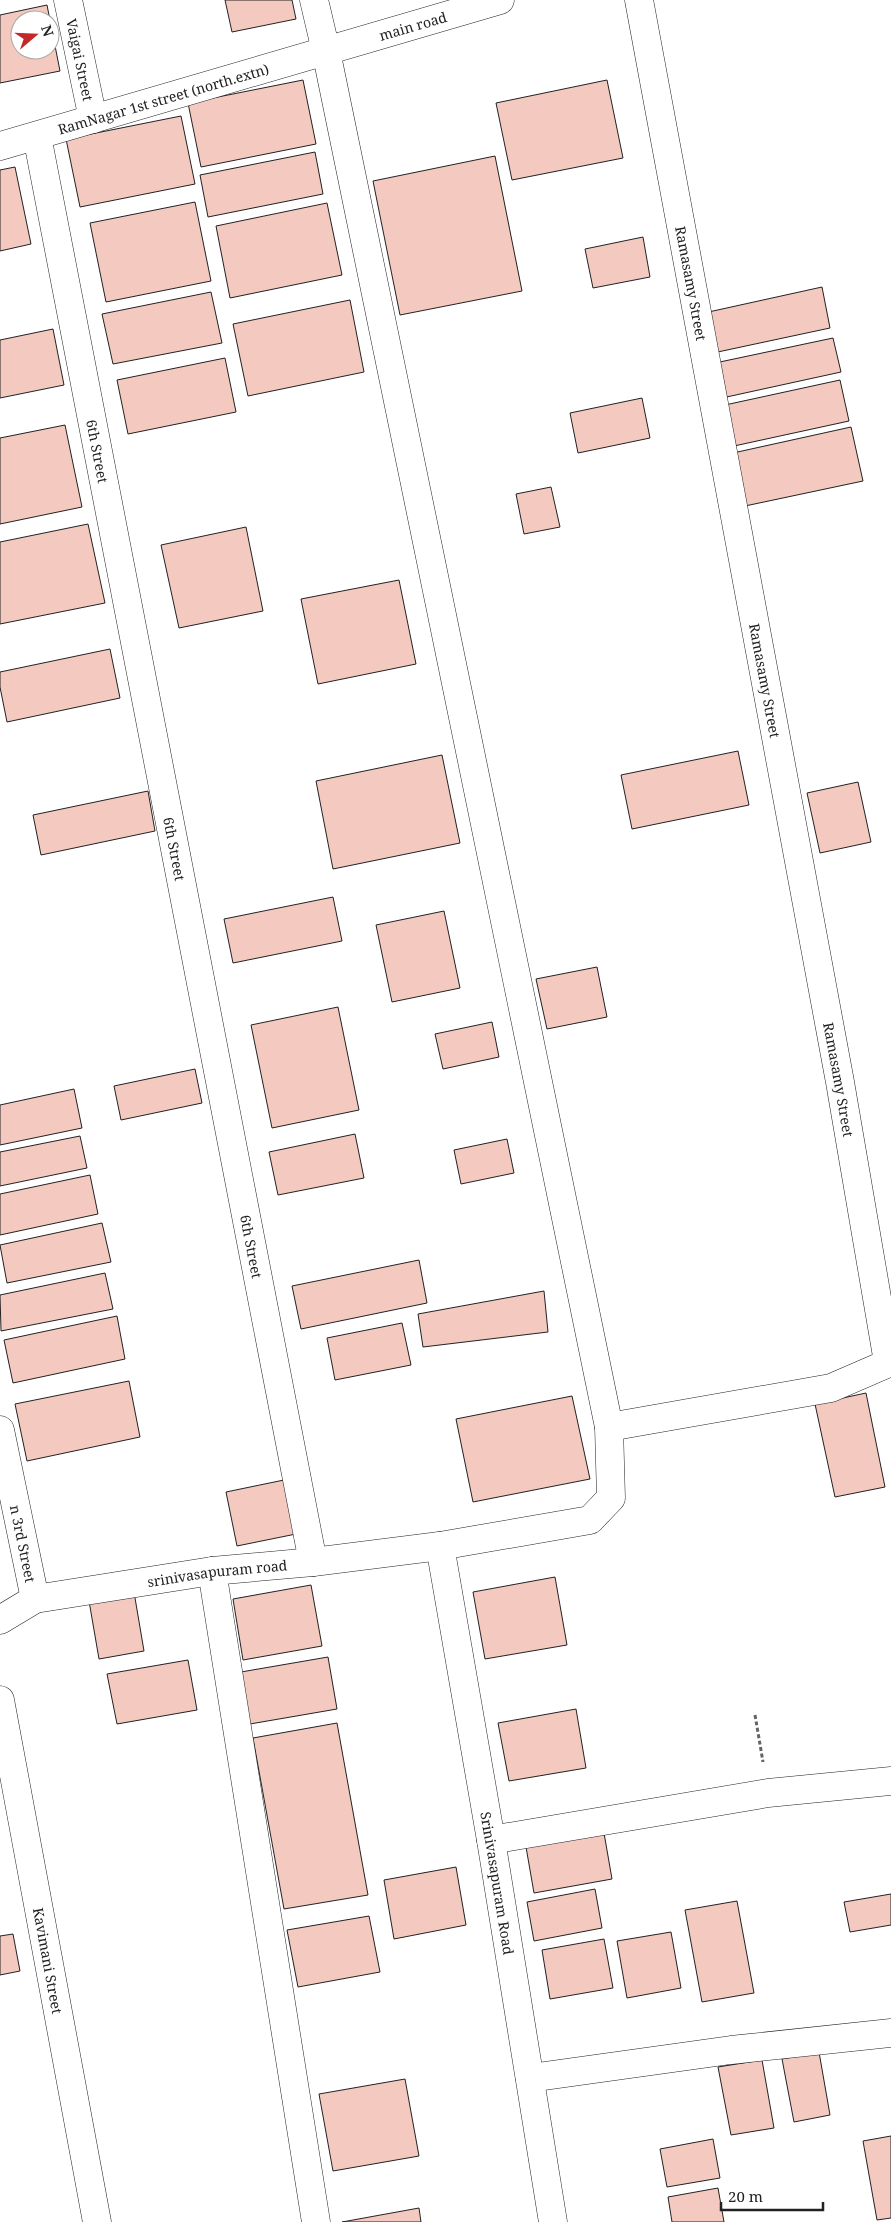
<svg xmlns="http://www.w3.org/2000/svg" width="891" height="2222" font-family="'Noto Serif',serif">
<rect width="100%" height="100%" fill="#fff"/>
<!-- building -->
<g fill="#f3c9c0" stroke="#222" fill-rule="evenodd">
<path d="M225,0H292L296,19L232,32Z"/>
<path d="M47,5L60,71L0,83V15ZM20,20H50V50H20Z"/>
<path d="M303,80L316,144L201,167L188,103Z"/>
<path d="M607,80L623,158L512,180L496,103Z"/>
<path d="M181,116L195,184L80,207L66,139Z"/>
<path d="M315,152L323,194L208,217L200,175Z"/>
<path d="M495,156L522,291L400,315L373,181Z"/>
<path d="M15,167L31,244L0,251V170Z"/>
<path d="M195,202L211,281L106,302L90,223Z"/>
<path d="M327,203L342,275L230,298L216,226Z"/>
<path d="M643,237L650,277L593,288L585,249Z"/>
<path d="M822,287L830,328L713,353L704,313Z"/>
<path d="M211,292L222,343L113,364L102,314Z"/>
<path d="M350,300L364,372L248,396L233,324Z"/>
<path d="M53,329L64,385L0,398V340Z"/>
<path d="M833,338L841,372L722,398L715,363Z"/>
<path d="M225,358L236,412L128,434L117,380Z"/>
<path d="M840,380L849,421L734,446L725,405Z"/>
<path d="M642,398L650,438L578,453L570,413Z"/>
<path d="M65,425L82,507L0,524V438Z"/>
<path d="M851,427L863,481L745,506L733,453Z"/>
<path d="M551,487L560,527L524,534L516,494Z"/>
<path d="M88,524L105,603L0,624V542Z"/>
<path d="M246,527L263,611L179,628L161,545Z"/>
<path d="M399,580L416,664L318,684L301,599Z"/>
<path d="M110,649L120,698L7,722L0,687V672Z"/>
<path d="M738,751L749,805L632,829L621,775Z"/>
<path d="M442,755L460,843L333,869L316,781Z"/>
<path d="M858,782L871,842L820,853L807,793Z"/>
<path d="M148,791L155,831L41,855L33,815Z"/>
<path d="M333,897L342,941L233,963L224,919Z"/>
<path d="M444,911L460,988L392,1002L376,925Z"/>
<path d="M597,967L607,1017L547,1029L536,979Z"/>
<path d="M338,1007L359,1110L272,1128L251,1025Z"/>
<path d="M492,1022L499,1057L443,1069L435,1034Z"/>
<path d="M195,1069L202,1103L121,1120L114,1086Z"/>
<path d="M74,1089L82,1128L0,1145V1105Z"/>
<path d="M355,1134L364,1178L278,1195L269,1152Z"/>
<path d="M80,1136L87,1168L0,1186V1152Z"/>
<path d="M507,1139L514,1173L461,1184L454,1150Z"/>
<path d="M90,1175L98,1214L0,1235V1194Z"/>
<path d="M102,1223L111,1262L7,1283L0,1245Z"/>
<path d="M419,1260L427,1303L301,1329L292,1286Z"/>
<path d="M105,1273L113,1309L1,1331L0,1295Z"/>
<path d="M544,1291L548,1332L423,1347L418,1314Z"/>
<path d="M117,1316L125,1359L13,1383L4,1340Z"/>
<path d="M402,1323L411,1365L335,1380L327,1338Z"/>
<path d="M129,1381L140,1437L27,1461L15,1404Z"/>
<path d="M866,1393L885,1487L835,1497L815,1404Z"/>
<path d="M572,1396L590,1479L473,1502L456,1419Z"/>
<path d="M284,1480L296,1534L237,1546L226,1492Z"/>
<path d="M555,1577L567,1645L485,1659L473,1592Z"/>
<path d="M311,1585L322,1646L243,1660L233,1599Z"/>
<path d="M134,1592L144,1651L99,1659L89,1601Z"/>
<path d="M328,1657L337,1709L250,1724L241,1672Z"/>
<path d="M188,1660L197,1710L117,1724L107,1674Z"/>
<path d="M576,1709L586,1768L509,1781L498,1723Z"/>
<path d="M337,1723L368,1895L284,1909L253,1738Z"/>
<path d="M604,1833L612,1879L534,1893L526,1847Z"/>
<path d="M456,1867L466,1925L394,1939L384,1880Z"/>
<path d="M595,1889L602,1928L534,1941L527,1902Z"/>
<path d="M891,1894V1925L850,1932L844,1902Z"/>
<path d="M737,1901L754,1993L702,2002L685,1910Z"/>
<path d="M369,1916L380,1972L298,1987L287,1930Z"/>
<path d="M671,1932L681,1988L627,1998L617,1941Z"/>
<path d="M13,1934L20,1971L0,1975V1936Z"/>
<path d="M604,1939L613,1988L550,1999L542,1950Z"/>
<path d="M819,2052L830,2115L794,2122L782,2059Z"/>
<path d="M762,2060L774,2128L731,2135L718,2067Z"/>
<path d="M405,2079L419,2156L333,2171L319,2094Z"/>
<path d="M891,2136V2218L877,2220L863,2141Z"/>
<path d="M713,2139L720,2178L667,2187L660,2149Z"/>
<path d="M718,2188L724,2222H672L668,2197Z"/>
<path d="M419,2208L421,2222H342Z"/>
</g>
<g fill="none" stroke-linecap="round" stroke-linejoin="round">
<defs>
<g id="minor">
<path id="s1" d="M68,0L93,119"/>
<path id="s2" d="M639,0L840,1082L888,1362"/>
<path id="s3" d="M37,136L313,1562"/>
<path id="s4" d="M0,146L500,0"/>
<path d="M609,1427L831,1388L891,1362"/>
<path id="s5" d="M0,1430L35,1599"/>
<path id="s6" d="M440,1546L491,1840L553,2222"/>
<path d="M212,1571L316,2222"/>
<path id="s7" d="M0,1620L35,1599L212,1571L313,1562L440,1546L590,1520L611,1498L609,1427L326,51L314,0"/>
<path id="s8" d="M0,1700L97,2222"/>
<path d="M491,1840L768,1793L891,1781"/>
<path d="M530,2078L731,2050L891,2033"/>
</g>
</defs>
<!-- minor casing -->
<use href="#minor" stroke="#222" stroke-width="29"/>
<!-- path -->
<path stroke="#646464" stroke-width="3" stroke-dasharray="4 2.5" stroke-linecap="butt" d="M755,1715L763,1762"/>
<!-- minor -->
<use href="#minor" stroke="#fff" stroke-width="28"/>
</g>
<g text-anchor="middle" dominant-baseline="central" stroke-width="4" stroke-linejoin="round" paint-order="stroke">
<!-- street labels -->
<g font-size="14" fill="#222" stroke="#fff">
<text stroke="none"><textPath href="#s4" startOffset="430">main road</textPath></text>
<text stroke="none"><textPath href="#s1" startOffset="61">Vaigai Street</textPath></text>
<text stroke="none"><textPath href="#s4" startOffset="170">RamNagar 1st street (north.extn)</textPath></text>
<text stroke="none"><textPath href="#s2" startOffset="288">Ramasamy Street</textPath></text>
<text stroke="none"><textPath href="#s3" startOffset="321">6th Street</textPath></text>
<text stroke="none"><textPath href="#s2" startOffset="692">Ramasamy Street</textPath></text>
<text stroke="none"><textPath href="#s3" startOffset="726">6th Street</textPath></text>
<text stroke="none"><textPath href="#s2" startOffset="1098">Ramasamy Street</textPath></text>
<text stroke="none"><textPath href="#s3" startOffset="1131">6th Street</textPath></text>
<text stroke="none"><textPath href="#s5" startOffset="116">n 3rd Street</textPath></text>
<text stroke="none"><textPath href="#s7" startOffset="225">srinivasapuram road</textPath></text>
<text stroke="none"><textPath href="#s6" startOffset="342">Srinivasapuram Road</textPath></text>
<text stroke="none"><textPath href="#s8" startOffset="265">Kavimani Street</textPath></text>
</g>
</g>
<!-- north arrow -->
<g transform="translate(35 35) rotate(71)"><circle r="24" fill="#ffffff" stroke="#a7a7a7"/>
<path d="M0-4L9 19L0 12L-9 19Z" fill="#c62828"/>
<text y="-8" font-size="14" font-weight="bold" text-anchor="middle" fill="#222222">N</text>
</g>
<!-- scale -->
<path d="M721 2202v8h102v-8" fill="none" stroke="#222222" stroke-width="2.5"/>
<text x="728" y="2202" font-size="15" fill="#222222" stroke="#ffffff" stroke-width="4" paint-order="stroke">20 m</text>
</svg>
